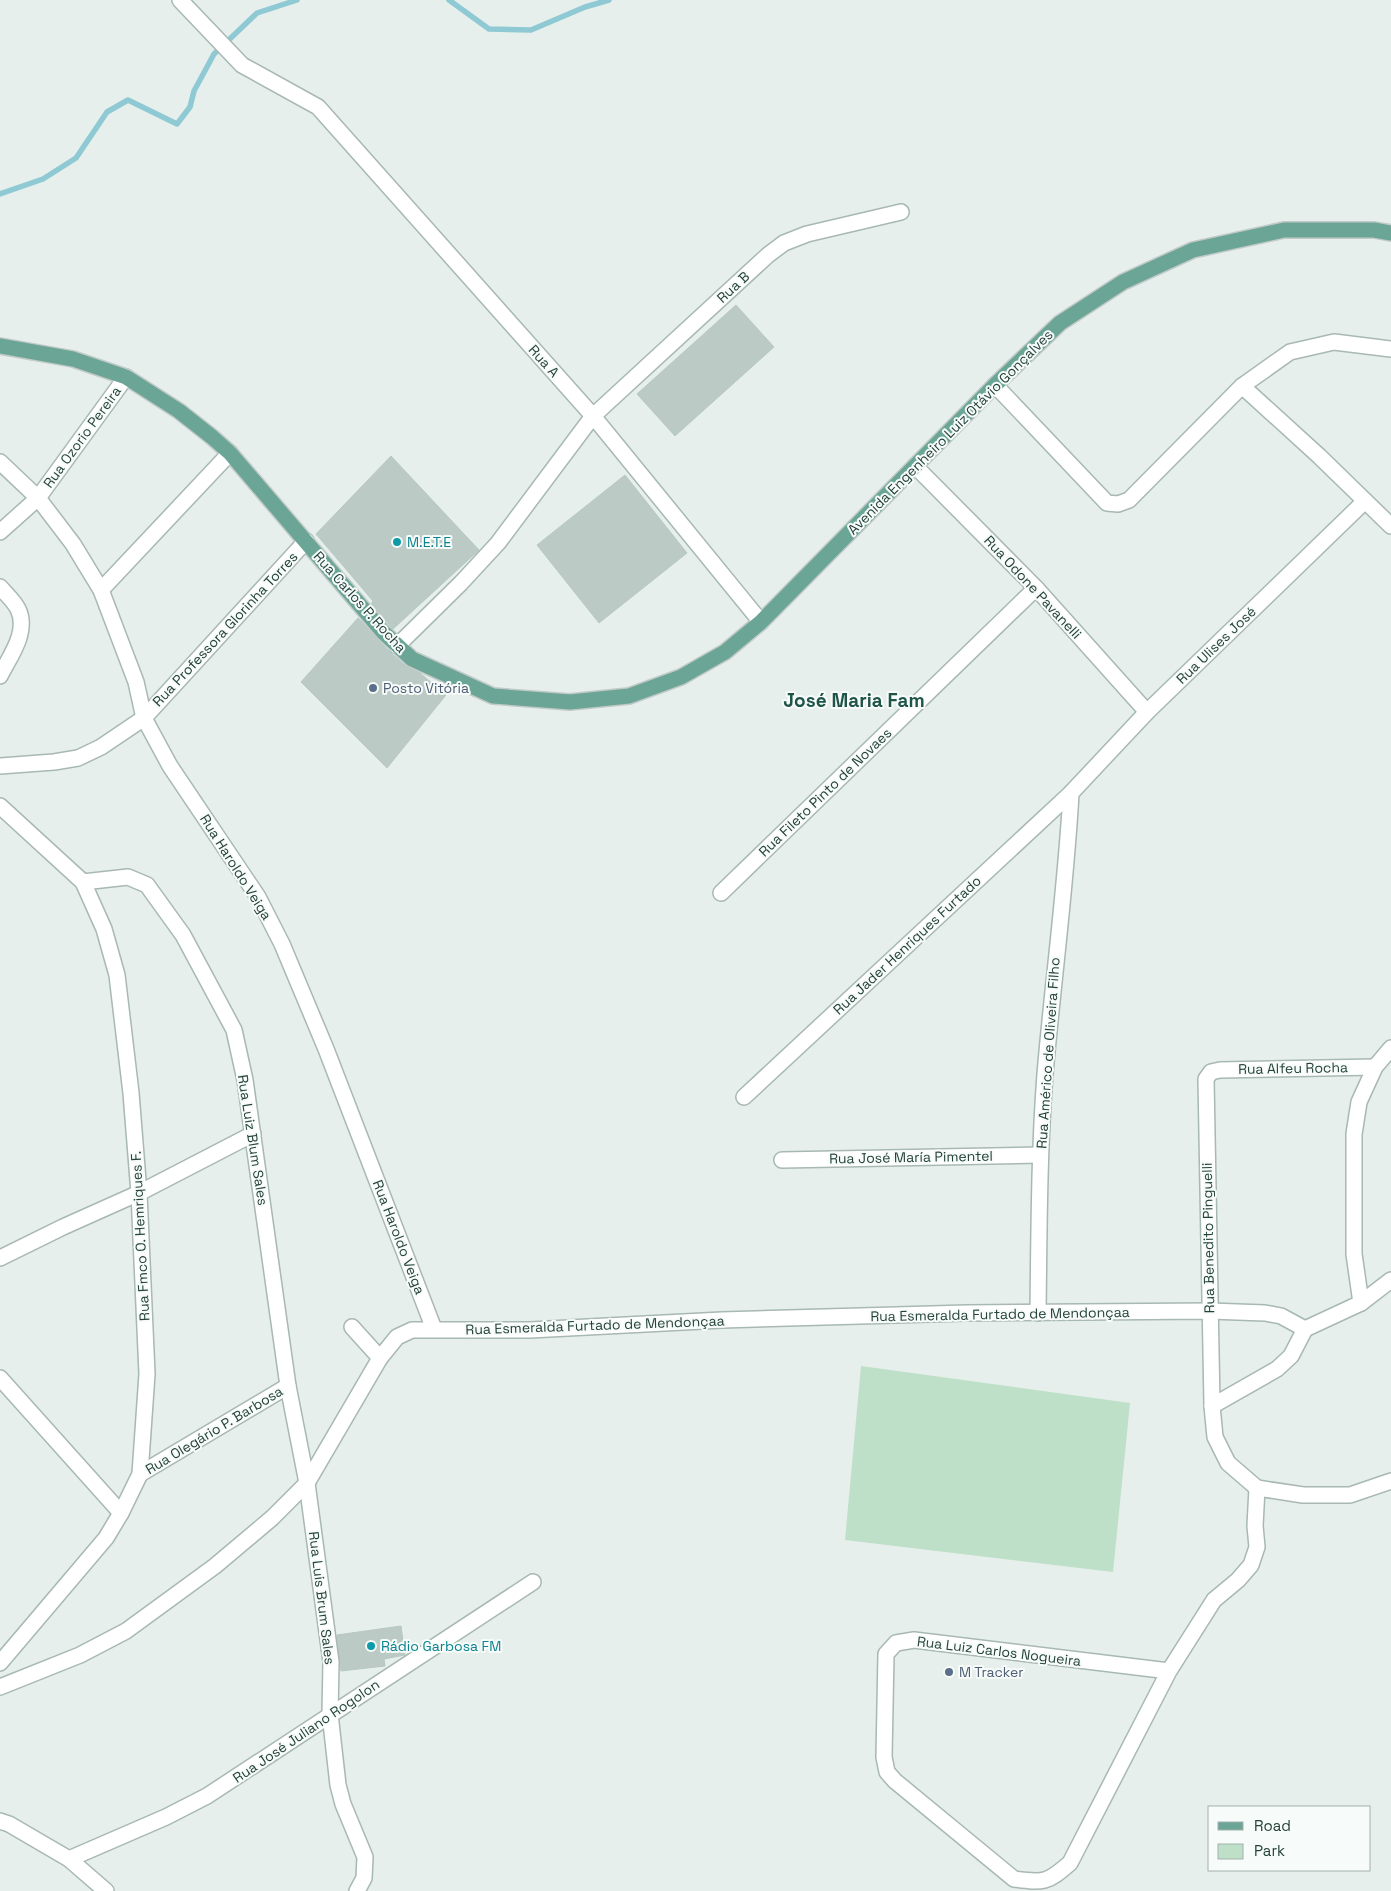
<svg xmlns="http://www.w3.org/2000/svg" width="1391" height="1891" font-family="'Space Grotesk',sans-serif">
<rect width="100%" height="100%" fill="#e6efeb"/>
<!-- green -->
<path fill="#bfe0c8" d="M861,1366L1130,1403L1113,1572L845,1540Z"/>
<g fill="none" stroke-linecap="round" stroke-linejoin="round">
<!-- stream -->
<g stroke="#8ec9d4" stroke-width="5.5">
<path d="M449,0L489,29L531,30L585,7L609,0"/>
<path d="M0,194L43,179L76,158L107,112L128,100L177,124L190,107L194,91L214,54L257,13L297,0"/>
</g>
</g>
<!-- building -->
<g fill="#bbcac4" stroke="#b8c9c2">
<path d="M736,305L774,347L675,436L637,394Z"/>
<path d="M391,456L479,550L393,629L371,604L373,601L316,534Z"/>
<path d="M625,475L687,553L599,623L537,545Z"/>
<path d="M358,618L391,653L406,666L420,673L446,695L387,768L301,682Z"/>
<path d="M401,1626L405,1655L384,1659L385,1666L341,1671L337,1635Z"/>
</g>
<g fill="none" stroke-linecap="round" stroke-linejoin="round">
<defs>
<g id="minor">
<path d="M180,0L242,65L318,107L593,416L761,622"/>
<path d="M995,385L1107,503L1118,504L1129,500L1242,386L1290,352L1334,342L1391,349"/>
<path d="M1242,386L1319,456L1391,526"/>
<path d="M0,462L38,498L73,544L101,590L136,682L144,718L170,766L258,897L282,944L326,1049L434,1329"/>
<path d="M915,466L1036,588L1147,712"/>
<path d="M0,532L38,498L126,377"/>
<path d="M0,587C6,594 14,601 18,609C29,632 10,656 0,676"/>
<path d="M101,590L230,453"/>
<path d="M397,646L461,583L498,543L593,416L768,255L784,243L807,234L901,212"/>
<path d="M0,766L54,762L78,758L101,747L144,718L306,541"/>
<path d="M0,806L83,882L104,929L117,975L131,1093L139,1193L147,1374L140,1474L121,1513L106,1538L0,1663"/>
<path d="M83,882L128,877L147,885L183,935L234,1030L245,1080L288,1386L307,1483L331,1662L330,1714L338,1785L343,1804L365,1857L364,1878L357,1891"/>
<path d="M721,893L1036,588"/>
<path d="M1375,1067L1220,1070L1211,1072L1206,1079L1212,1406L1215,1437L1228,1463L1257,1488L1303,1495H1350L1391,1481"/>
<path d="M744,1097L1071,793L1147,712L1365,501"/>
<path d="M782,1160L1040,1155"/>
<path d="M0,1258L63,1227L139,1193L253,1134"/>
<path d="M1361,1303L1354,1254V1134L1359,1102L1375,1067L1391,1048"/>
<path d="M1038,1313C1039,1233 1039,1153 1045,1074C1053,980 1066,887 1071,793"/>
<path d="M352,1327L380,1358"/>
<path d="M1305,1329L1361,1303L1391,1280"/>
<path d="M0,1378L121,1513"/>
<path d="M1212,1406L1277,1369L1291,1356L1305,1329"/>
<path d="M140,1474L288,1386"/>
<path d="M1169,1671L914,1640L896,1643L886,1654L884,1757L887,1772L895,1781L1014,1879C1044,1883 1047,1883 1070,1863L1169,1671L1214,1600L1238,1580L1251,1565L1257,1547L1255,1526L1257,1488"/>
<path d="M0,1687L80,1655L126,1631L215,1566L272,1518L307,1483L380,1358L397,1337L412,1330H530L722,1320L967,1313L1210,1311L1265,1313L1281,1316L1305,1329"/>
<path d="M0,1821L9,1824L69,1859L106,1891"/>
<path d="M69,1859L166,1817L207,1796L533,1582"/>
</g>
<path id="major" d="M0,346L73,359L126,377L179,411L212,437L230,453L383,632L412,659L493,696L570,702L629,696L681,677L725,652L761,622L995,385L1060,323L1123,282L1193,250L1284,230H1374L1391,233"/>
</defs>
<!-- minor casing -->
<use href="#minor" stroke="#a8b8b2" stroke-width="18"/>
<!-- major casing -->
<use href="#major" stroke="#c2cac8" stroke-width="18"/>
<!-- minor -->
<use href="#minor" stroke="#fff" stroke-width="15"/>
<!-- major -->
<use href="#major" stroke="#6aa596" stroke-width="15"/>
</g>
<!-- markers -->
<g fill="#0f9aa8" stroke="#f7fbf9" stroke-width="2">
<circle cx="397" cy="542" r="5"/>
<circle cx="371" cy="1646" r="5"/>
</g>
<g fill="#5c6f8a" stroke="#f7fbf9" stroke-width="2">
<circle cx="373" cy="688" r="5"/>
<circle cx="949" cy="1672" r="5"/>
</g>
<g text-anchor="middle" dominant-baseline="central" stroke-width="4" stroke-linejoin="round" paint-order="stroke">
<!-- street labels -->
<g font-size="14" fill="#24423a" stroke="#f7fbf9">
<text transform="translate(733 287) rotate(-43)">Rua B</text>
<text transform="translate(544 361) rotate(48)">Rua A</text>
<text transform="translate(950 432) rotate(-45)">Avenida Engenheiro Luiz Otávio Gonçalves</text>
<text transform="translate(82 437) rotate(-54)">Rua Ozorio Pereira</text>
<text transform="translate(1033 587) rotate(47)">Rua Odone Pavanelli</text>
<text transform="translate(360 602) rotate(48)">Rua Carlos P. Rocha</text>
<text transform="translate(225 629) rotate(-47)">Rua Professora Glorinha Torres</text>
<text transform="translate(1216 645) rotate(-44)">Rua Ulises José</text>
<text transform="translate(825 792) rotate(-44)">Rua Fileto Pinto de Novaes</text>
<text transform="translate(236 867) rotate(58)">Rua Haroldo Veiga</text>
<text transform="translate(907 945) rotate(-43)">Rua Jader Henriques Furtado</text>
<text transform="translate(1048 1053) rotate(-86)">Rua Américo de Oliveira Filho</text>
<text transform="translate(1293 1068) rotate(-1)">Rua Alfeu Rocha</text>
<text transform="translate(253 1140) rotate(81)">Rua Luiz Blum Sales</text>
<text transform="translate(911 1157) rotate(-1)">Rua José María Pimentel</text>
<text transform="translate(140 1236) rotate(-93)">Rua Fmco O. Hemriques F.</text>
<text transform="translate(399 1237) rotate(69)">Rua Haroldo Veiga</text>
<text transform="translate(1208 1238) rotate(-91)">Rua Benedito Pinguelli</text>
<text transform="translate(1000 1314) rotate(-1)">Rua Esmeralda Furtado de Mendonçaa</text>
<text transform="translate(595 1325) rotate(-2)">Rua Esmeralda Furtado de Mendonçaa</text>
<text transform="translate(214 1430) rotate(-31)">Rua Olegário P. Barbosa</text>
<text transform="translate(322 1598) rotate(83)">Rua Luis Brum Sales</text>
<text transform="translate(999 1651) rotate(7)">Rua Luiz Carlos Nogueira</text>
<text transform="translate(306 1731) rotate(-34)">Rua José Juliano Rogolon</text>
</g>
<!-- culture labels -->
<g font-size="14" fill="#0d838f" stroke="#f7fbf9" text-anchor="start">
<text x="407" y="542">M.E.T.E</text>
<text x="381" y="1646">Rádio Garbosa FM</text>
</g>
<!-- service labels -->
<g font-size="14" fill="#4e5e75" stroke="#f7fbf9" text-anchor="start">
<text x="383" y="688">Posto Vitória</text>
<text x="959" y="1672">M Tracker</text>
</g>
<!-- district labels -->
<g font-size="19" font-weight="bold" fill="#1f5548" stroke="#f7fbf9">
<text x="854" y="700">José Maria Fam</text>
</g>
</g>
<!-- legend -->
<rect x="1208" y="1806" width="162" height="65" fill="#f7fbf9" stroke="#a3b1ad"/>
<rect x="1218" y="1822" width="25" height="8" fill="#6aa596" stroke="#a3b1ad"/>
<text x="1254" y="1831" font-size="15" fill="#24423a">Road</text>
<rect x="1218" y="1844" width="25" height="15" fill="#bfe0c8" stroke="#a3b1ad"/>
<text x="1254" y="1856" font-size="15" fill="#24423a">Park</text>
</svg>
